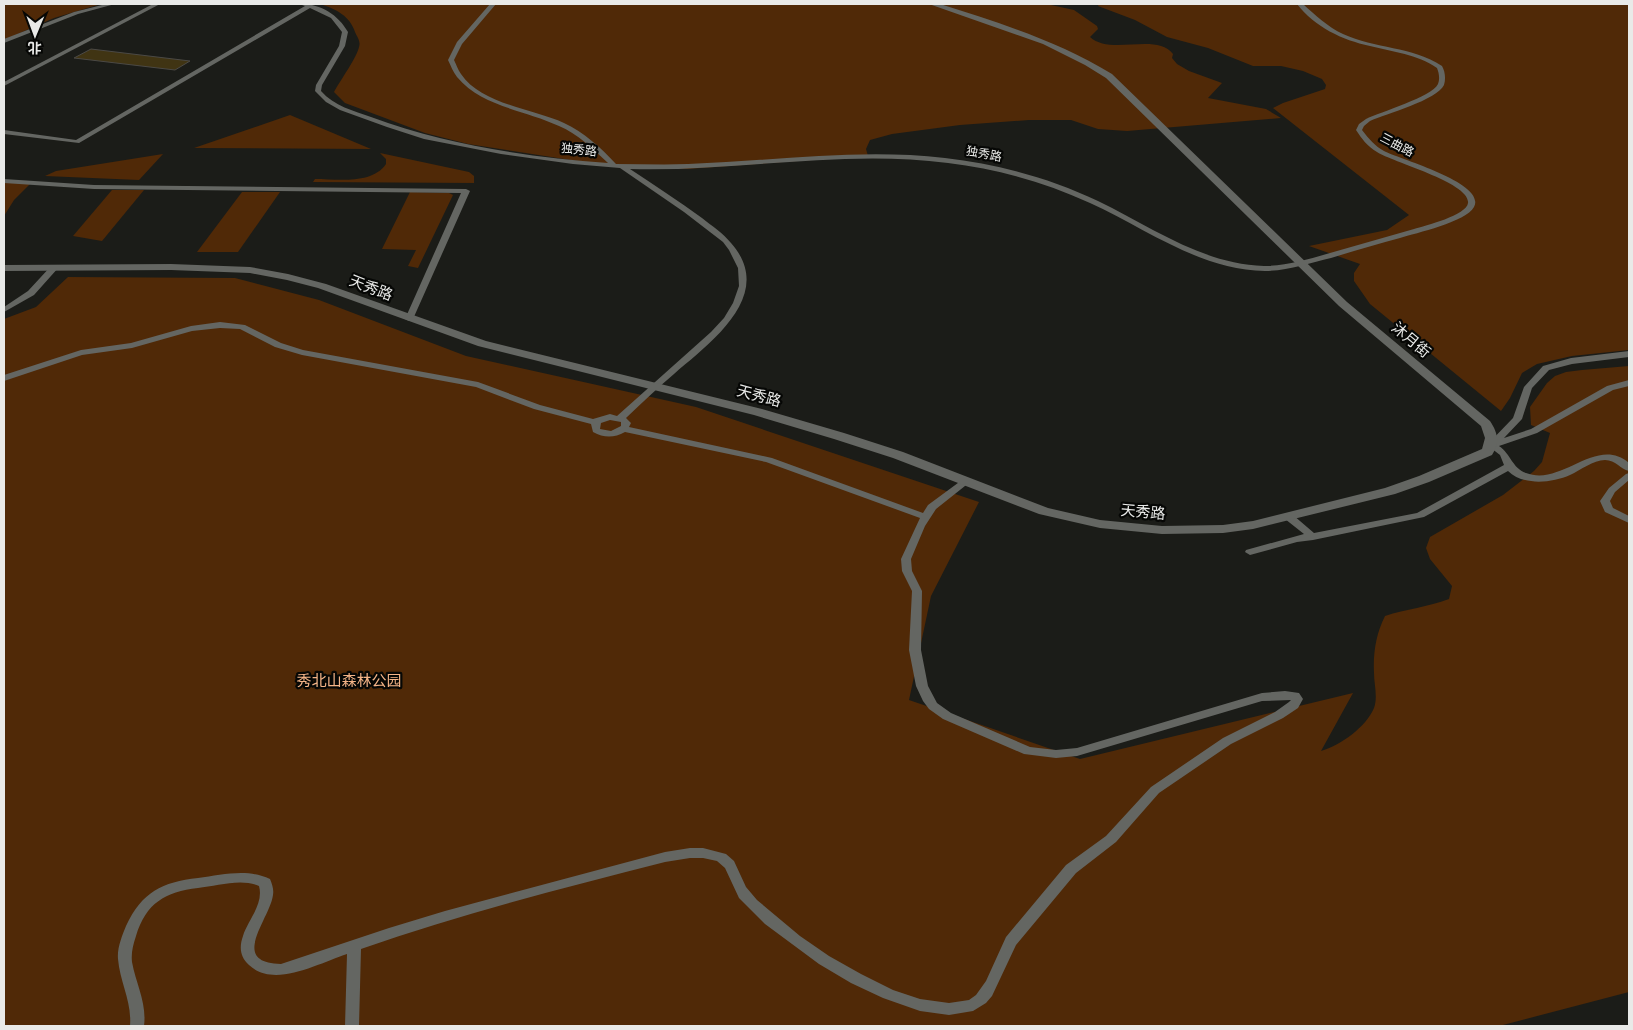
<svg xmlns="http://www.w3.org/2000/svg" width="1633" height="1030" font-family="Roboto,'Noto Sans SC',sans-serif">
<rect width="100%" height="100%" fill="#1b1c18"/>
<!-- green -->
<g fill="#502907">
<path d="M4,4H101L54,18L4,40Z"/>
<path d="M320,4L1051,5L1074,10L1097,26L1098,29L1090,37C1110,56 1157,32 1173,54L1172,58L1177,64L1189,71L1222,83L1208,98L1266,109L1281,118L1127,131L1098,129L1071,120H1029L960,125L892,134L870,140L866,149L868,156L687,169L609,166L468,144L425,133L345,103L334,92C340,81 357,57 359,47C361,41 357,37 355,32C350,16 336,9 320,4Z"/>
<path d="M1099,4H1629V350L1572,356L1537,364L1522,373L1510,398L1501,411L1370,304L1354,281V273L1360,264L1309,246L1387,230L1409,215L1273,108L1283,103L1325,89L1326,85L1322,79L1303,71L1281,66H1253L1208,48L1167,37L1135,20L1098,6Z"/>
<path d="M290,115L371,149L194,148Z"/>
<path d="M380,153L469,172L474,176V183L313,182L315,179C336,179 372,185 386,164V159Z"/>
<path d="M163,154L139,180L45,176L56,171Z"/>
<path d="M4,181L31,183L14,200L4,216Z"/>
<path d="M112,190H144L102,241L73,236Z"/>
<path d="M242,192H280L238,252H197Z"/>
<path d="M410,192L449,193L453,195L418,268L408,266L416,250L382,249Z"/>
<path d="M68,277L235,278L319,300L466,356L696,407L979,502L931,596L909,700L1080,759L1353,693L1321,751C1341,745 1366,727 1374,708C1378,697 1374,684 1374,673C1373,653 1376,634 1385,616C1406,609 1428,607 1449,599L1452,586L1430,559L1426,548L1430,537L1503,495L1534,471L1542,462L1550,433L1531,425L1530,407L1547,383L1555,376L1566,372L1582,370L1629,366V992L1499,1026H4V319L36,307Z"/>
</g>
<!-- building -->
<path fill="#403413" stroke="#4b4945" d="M91,49L190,61L175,70L74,58Z"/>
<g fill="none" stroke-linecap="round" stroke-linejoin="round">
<!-- minor -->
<g fill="#646662" fill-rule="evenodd">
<path d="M106,4H115L78,14L4,43V39L74,12Z"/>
<path d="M153,4H160L4,86V82Z"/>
<path d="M299,4C319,3 338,14 348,32L345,46L322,85L321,91C334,106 354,111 371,117C447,145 527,157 608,163C593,149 578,134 559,126C525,110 482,107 457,77C453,72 451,66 448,60L457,42L490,4H496L462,44L454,60C456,64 458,70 461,74C481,104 533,109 564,123C584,132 601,148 616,164C640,164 664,165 688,164C774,161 859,148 945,158C998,164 1050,178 1098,201C1152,227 1202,264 1264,266C1286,266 1309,259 1330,253C1358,245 1386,237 1414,229C1425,226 1467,215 1468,203C1471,183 1392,162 1377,152C1367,146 1362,139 1356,130L1359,124L1366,119C1380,112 1432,97 1438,84C1440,79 1439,73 1437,68C1417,54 1393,52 1370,46C1342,40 1315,27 1297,4H1303C1315,15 1328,27 1343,34C1375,49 1412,46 1442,66C1445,71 1446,79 1444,85C1437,100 1386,114 1370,121L1364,126L1362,130C1369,139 1375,146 1384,151C1399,159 1487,183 1474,207C1466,222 1416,233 1400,238C1377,244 1354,251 1331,258C1310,263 1287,271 1265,271C1200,270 1147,229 1090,203C1045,182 997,169 948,163C842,149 736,172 630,169C654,185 679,201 702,218C712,226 723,233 731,243C777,295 710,343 674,374C657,388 642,403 626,418L631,423L629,427L772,458L923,513L928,505L962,480H968L970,482L936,509L925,526L911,559L912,571L922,591L921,650L928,686L937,703L951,713L1030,747L1056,750L1077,748L1262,693L1285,691L1299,693L1303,699L1298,708L1283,718L1231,744L1159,793L1116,842L1076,873L1016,945L992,996L986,1003L973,1011L949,1015L920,1011L883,998L851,983L819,964L765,924L739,898L725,868L717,861L703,858H690L665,862C563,888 460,914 361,949L359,1026H345L347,954C319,963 274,989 249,965C240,957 239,947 243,936C248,920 264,904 259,886C241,878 217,886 198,888C165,892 146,903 136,936C133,945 131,953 132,962C136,984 147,1003 144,1026H130C132,1001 120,983 118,959C117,948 122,936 126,926C142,892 162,882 198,878C222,875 247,868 270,879C272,884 274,889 273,895C270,919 228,963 281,964L389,928L445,911L665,852L690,848H703L726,854L734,861L746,887L757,900L800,936L829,956L861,974L893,990L920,999L949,1003L969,1000L976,995L986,981L1006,937L1066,865L1106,836L1151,787L1223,738L1275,712L1289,702L1291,700L1262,701L1077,756L1056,758L1024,754L943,719L929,709L923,701L916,686L909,650L912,591L902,571L901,559L920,518L766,462L625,432C614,438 604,438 593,432L591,424L534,409L476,387L302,355L275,347L240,329L220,328L192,331L132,348L82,355L4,381V375L81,350L131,343L191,326L220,322L245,325L281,343L303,350L478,382L540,405L593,419L610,414L617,416L711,332L724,318L733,303L739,286L738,268L729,250L723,242L684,212L620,168L573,164L501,154L424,139L387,127L340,110L326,102L315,91L316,85L339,46L342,32L331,18L310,8L79,143L4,134V130L76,140L305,6ZM610,420L621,422V426L611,431L600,429L601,423Z"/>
<path d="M4,179L94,185L466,189L470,191L413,319L409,321L405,319L461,193L94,189L4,183Z"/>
<path d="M52,265H58L59,267L34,295L4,312V307L28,291Z"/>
<path d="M1629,351V357L1572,364L1549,370L1532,388L1522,419L1504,438L1531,429L1607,386L1629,380V386L1613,390L1537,433L1499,446C1511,454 1512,468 1526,473C1562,487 1596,435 1629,463V471C1620,469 1616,460 1605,460C1593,460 1581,470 1570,475C1552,483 1523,486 1508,471L1424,517L1313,540L1297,542L1250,555L1245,552L1246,550L1304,534L1285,519L1284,517L1285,515H1293L1314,533L1417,513L1504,465L1500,455L1487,445L1513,418L1524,387L1543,366L1571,358Z"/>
<path d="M1629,473V480L1615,492L1610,501L1613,508L1629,516V523L1605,512L1600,501L1609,488L1626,474Z"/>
</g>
<!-- secondary -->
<path fill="#646662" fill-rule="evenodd" d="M929,4H940C1000,23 1058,41 1112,74L1347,302L1490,421C1498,433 1500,443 1492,455L1429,482L1395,494L1253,529L1223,533L1162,534L1100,528L1039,514L893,458L834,439L754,415L478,346L318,288L287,280L250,273L171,270L4,271V265L171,264L250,267L288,274L326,284L486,341L762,409L844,433L903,452L1048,508L1100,520L1162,526L1223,525L1253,521L1385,488L1419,476L1482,449L1485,438L1481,426L1339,306L1106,78L1085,65L1043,44Z"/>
</g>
<g text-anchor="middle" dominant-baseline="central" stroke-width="4.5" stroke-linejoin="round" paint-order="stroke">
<!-- far-street labels -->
<g font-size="12" fill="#e9eae8" stroke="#060705">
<text transform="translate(1397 145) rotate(28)">三曲路</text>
<text transform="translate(579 150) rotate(6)">独秀路</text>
<text transform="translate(984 154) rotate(11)">独秀路</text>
</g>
<!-- street labels -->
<g font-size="15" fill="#e9eae8" stroke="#060705">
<text transform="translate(371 288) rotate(21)">天秀路</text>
<text transform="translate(1411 340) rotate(40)">沐月街</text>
<text transform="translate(759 396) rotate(15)">天秀路</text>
<text transform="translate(1143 512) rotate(5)">天秀路</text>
</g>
<!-- park labels -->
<g font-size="15" fill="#f4b487" stroke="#060705">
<text x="349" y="681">秀北山森林公园</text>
</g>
</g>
<!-- border -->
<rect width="1633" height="1030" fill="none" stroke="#e9eae8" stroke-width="10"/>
<!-- north arrow -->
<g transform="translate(35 35) rotate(181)" stroke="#060705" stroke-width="4" paint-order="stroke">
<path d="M0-4L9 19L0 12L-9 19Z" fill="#e9eae8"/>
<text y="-8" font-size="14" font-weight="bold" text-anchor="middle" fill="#e9eae8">北</text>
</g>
</svg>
